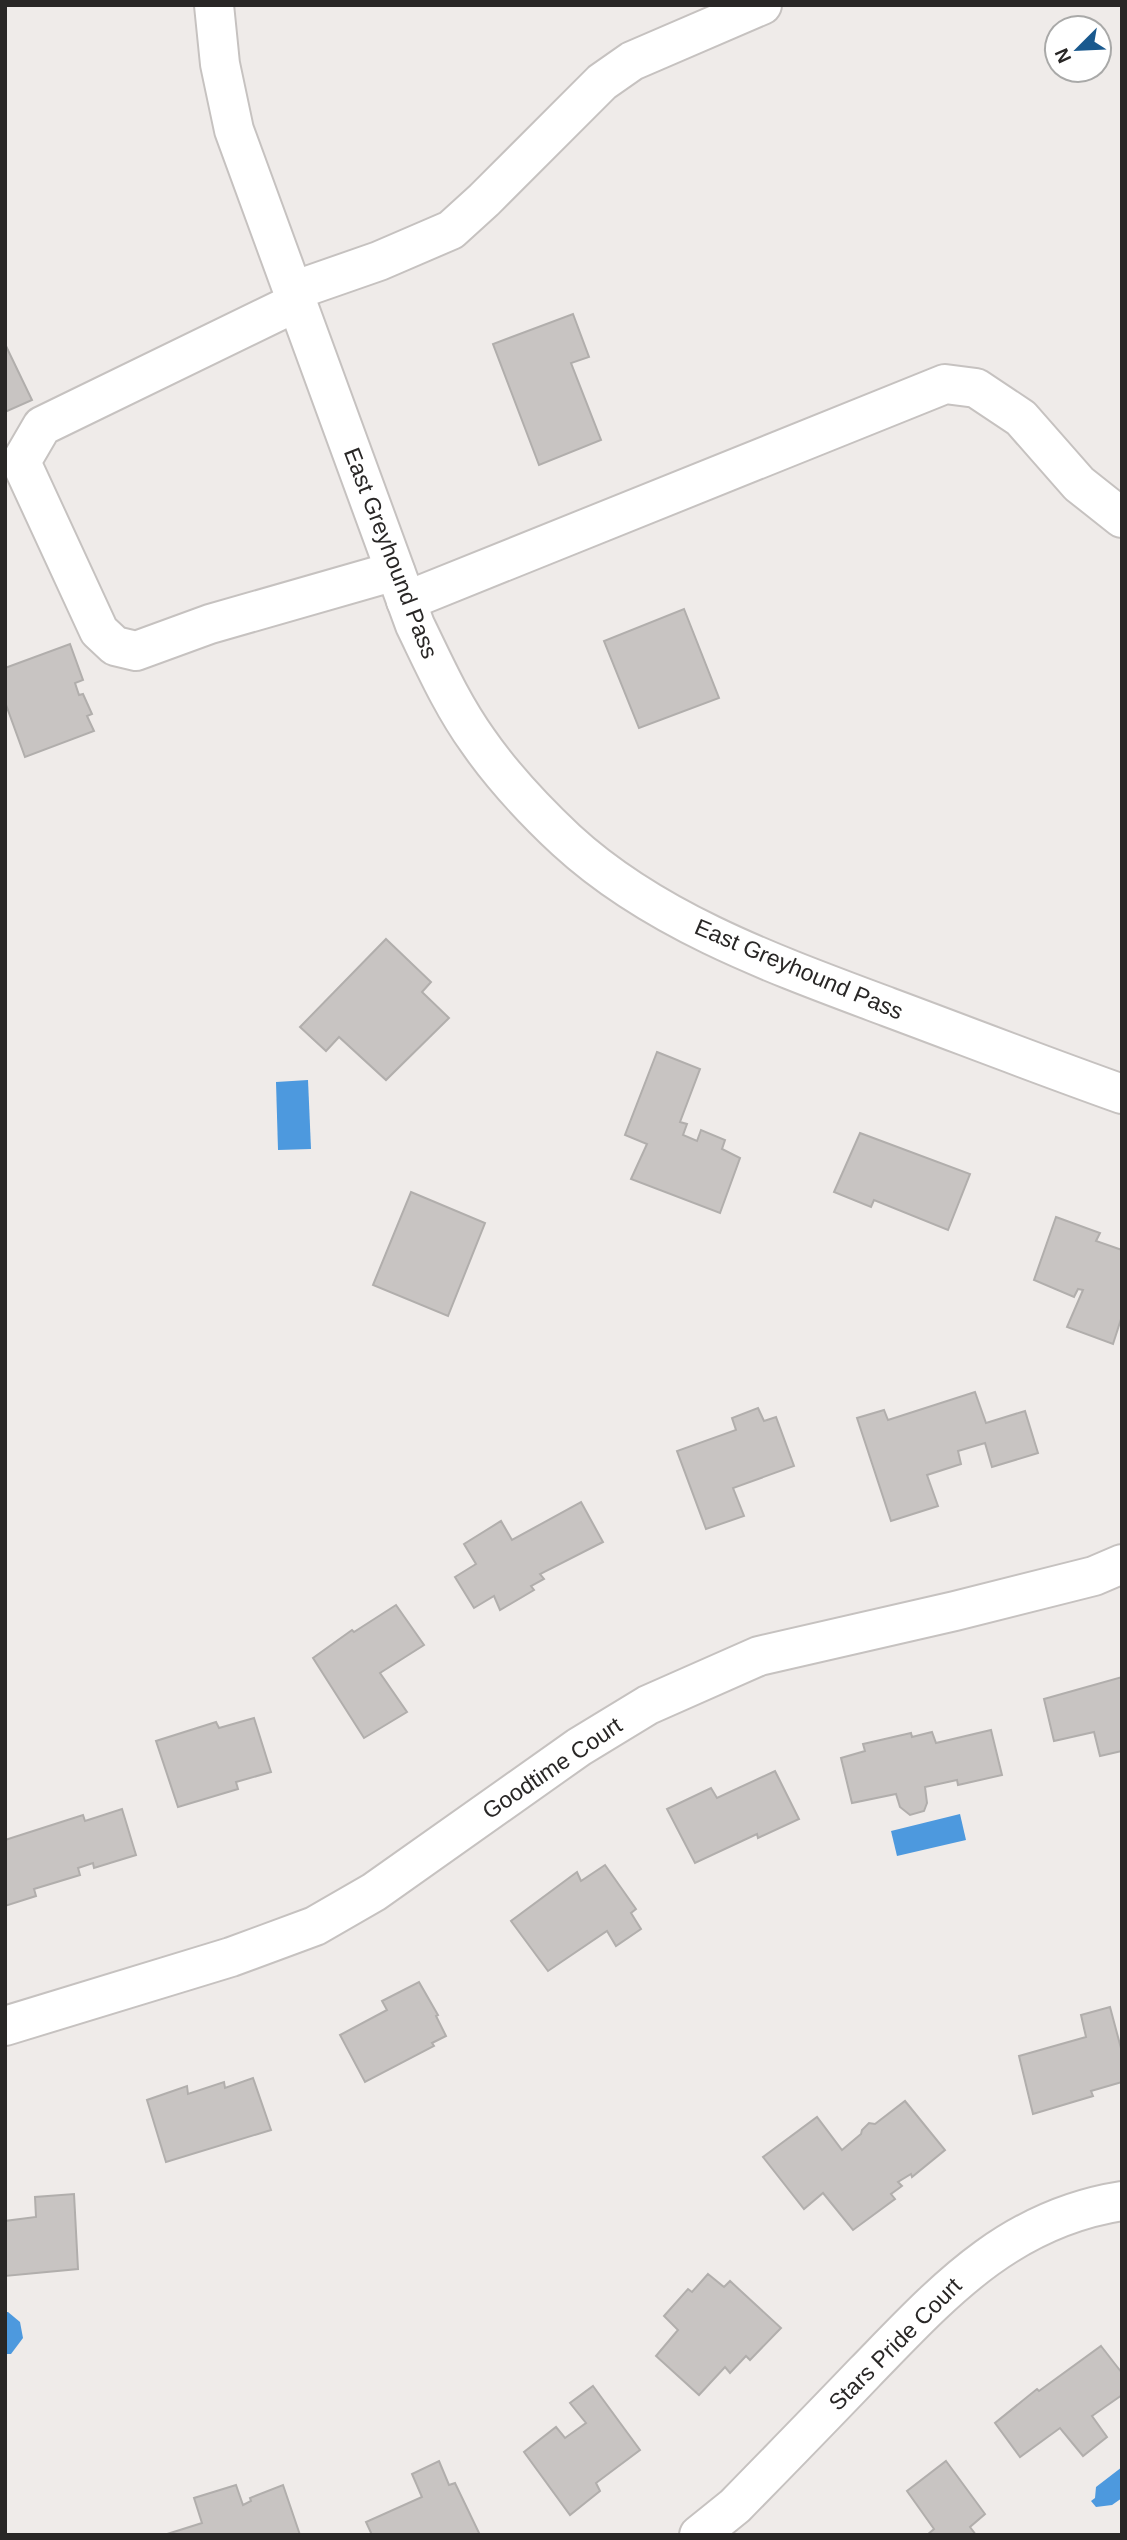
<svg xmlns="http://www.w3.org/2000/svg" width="1127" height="2540" font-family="Helvetica,sans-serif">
<rect width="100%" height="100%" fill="#efebe9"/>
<!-- water -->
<g fill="#4d99de">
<path d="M308,1080L311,1149L278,1150L276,1082Z"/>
<path d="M960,1814L966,1840L897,1856L891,1831Z"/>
<path d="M8,2312L20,2322L23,2338L11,2354H5V2312Z"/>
<path d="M1122,2467V2498L1112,2505L1096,2507L1091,2501L1095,2498L1096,2487Z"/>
</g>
<!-- building -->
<g fill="#c8c4c2" stroke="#b1aeac" stroke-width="2">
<path d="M573,314L589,357L571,363L601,440L539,465L493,344Z"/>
<path d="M5,344L32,400L5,412Z"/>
<path d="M684,609L719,698L639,728L604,641Z"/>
<path d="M70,644L83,680L75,683L79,695L83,694L92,714L87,716L94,731L25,757L5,702V668Z"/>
<path d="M386,939L431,982L422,992L449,1018L386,1080L339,1037L326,1051L300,1027Z"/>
<path d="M657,1052L700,1069L680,1122L687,1124L683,1135L697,1141L701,1130L725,1140L722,1149L740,1158L720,1213L631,1179L647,1144L625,1135Z"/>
<path d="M860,1133L970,1174L948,1230L874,1200L871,1207L834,1192Z"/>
<path d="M411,1192L485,1223L448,1316L373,1285Z"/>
<path d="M1056,1217L1100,1233L1096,1241L1122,1250V1316L1113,1344L1067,1327L1083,1290L1078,1289L1074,1297L1034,1280Z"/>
<path d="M975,1392L986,1423L1025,1411L1038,1453L992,1467L985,1443L958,1451L961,1464L927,1475L938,1506L891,1521L857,1418L884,1410L888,1420Z"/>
<path d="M758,1408L764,1421L776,1417L794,1466L733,1488L744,1516L706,1529L677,1451L736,1430L732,1418Z"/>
<path d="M581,1502L603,1542L540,1574L544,1579L531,1586L534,1590L500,1610L494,1596L474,1608L455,1577L476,1564L464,1544L501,1521L512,1540Z"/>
<path d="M396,1605L424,1645L380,1673L407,1712L364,1738L313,1658L352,1630L354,1632Z"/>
<path d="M1122,1677V1751L1100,1756L1094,1732L1054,1741L1044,1699Z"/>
<path d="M254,1718L271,1772L236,1782L238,1789L178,1807L156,1741L216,1722L219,1728Z"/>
<path d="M991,1730L1002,1775L958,1785L957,1780L925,1787L927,1803L924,1811L910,1815L900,1807L896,1794L852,1803L841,1758L865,1751L863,1744L911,1733L912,1737L932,1732L936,1743Z"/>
<path d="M775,1771L799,1819L758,1838L757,1834L695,1863L667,1809L711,1788L717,1798Z"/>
<path d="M122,1809L136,1855L94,1868L93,1863L78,1868L80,1875L34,1889L36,1896L5,1906V1840L83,1815L85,1821Z"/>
<path d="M605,1865L636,1909L631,1913L641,1929L616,1946L607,1931L548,1971L511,1921L577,1872L581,1881Z"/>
<path d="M419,1982L438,2015L436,2016L446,2036L432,2043L434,2046L365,2082L340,2035L387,2010L382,2001Z"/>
<path d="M1110,2007L1122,2052V2082L1091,2091L1093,2096L1033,2114L1019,2056L1086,2037L1081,2015Z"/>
<path d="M253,2078L271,2130L166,2162L147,2100L187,2086L188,2094L224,2082L225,2088Z"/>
<path d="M905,2101L945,2150L912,2177L911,2174L898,2182L902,2186L891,2194L895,2199L853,2230L823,2193L804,2209L763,2157L817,2117L842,2150L861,2134L862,2130L869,2123L875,2124Z"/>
<path d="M74,2194L78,2269L5,2276V2221L36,2217L35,2197Z"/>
<path d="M708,2274L724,2287L730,2281L781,2328L750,2360L746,2356L730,2373L725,2367L699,2395L656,2356L678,2330L664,2316L688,2289L692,2292Z"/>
<path d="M1101,2346L1122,2373V2395L1092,2416L1107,2437L1083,2456L1060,2428L1020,2457L995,2423L1037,2389L1039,2391Z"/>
<path d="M593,2386L640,2450L596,2483L600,2491L570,2515L524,2452L556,2427L565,2438L586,2423L570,2403Z"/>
<path d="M439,2461L449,2485L455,2483L480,2535H372L366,2522L422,2497L412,2474Z"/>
<path d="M946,2461L985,2514L970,2527L976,2535H927L934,2529L907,2491Z"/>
<path d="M236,2485L243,2505L251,2501L250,2498L283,2485L300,2535H164L202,2523L194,2498Z"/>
</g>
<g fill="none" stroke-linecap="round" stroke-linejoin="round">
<defs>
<g id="minor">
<path d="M214,5L220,64L234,130L415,625C434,664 452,705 478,741C503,777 534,810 566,840C655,922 776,965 888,1007C966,1036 1043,1066 1122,1094"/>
<path d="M293,291L379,261L451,230L484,200L602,82L632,61L762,5"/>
<path d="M297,302L42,426L21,462L99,631L115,646L136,651L210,624L395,571"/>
<path d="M406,601L945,384L976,388L1021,418L1079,484L1122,518"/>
<path d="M5,2026L231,1957L315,1926L374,1892L579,1747L648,1705L759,1656L955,1611L1094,1576L1122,1564"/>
<path d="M699,2535L735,2506C779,2461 822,2417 865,2372C942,2293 1007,2219 1122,2201"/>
</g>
</defs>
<!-- minor casing -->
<use href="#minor" stroke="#c6c2c0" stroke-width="42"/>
<!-- minor -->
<use href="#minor" stroke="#fff" stroke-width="38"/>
</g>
<g text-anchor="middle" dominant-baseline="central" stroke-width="5" stroke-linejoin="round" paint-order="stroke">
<!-- street labels -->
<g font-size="23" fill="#292726" stroke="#fff">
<text transform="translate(391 553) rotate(69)">East Greyhound Pass</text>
<text transform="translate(799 969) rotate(23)">East Greyhound Pass</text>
<text transform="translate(552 1768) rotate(-34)">Goodtime Court</text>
<text transform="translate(895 2344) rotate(-45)">Stars Pride Court</text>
</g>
</g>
<!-- border -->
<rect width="1127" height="2540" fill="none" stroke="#292726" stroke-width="14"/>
<!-- north arrow -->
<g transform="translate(1078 49) rotate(246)"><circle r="33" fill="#ffffff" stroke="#a9a9a8" stroke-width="2"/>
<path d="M0-5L12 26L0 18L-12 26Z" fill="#19598e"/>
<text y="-10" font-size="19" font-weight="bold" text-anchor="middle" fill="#292726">N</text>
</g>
</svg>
